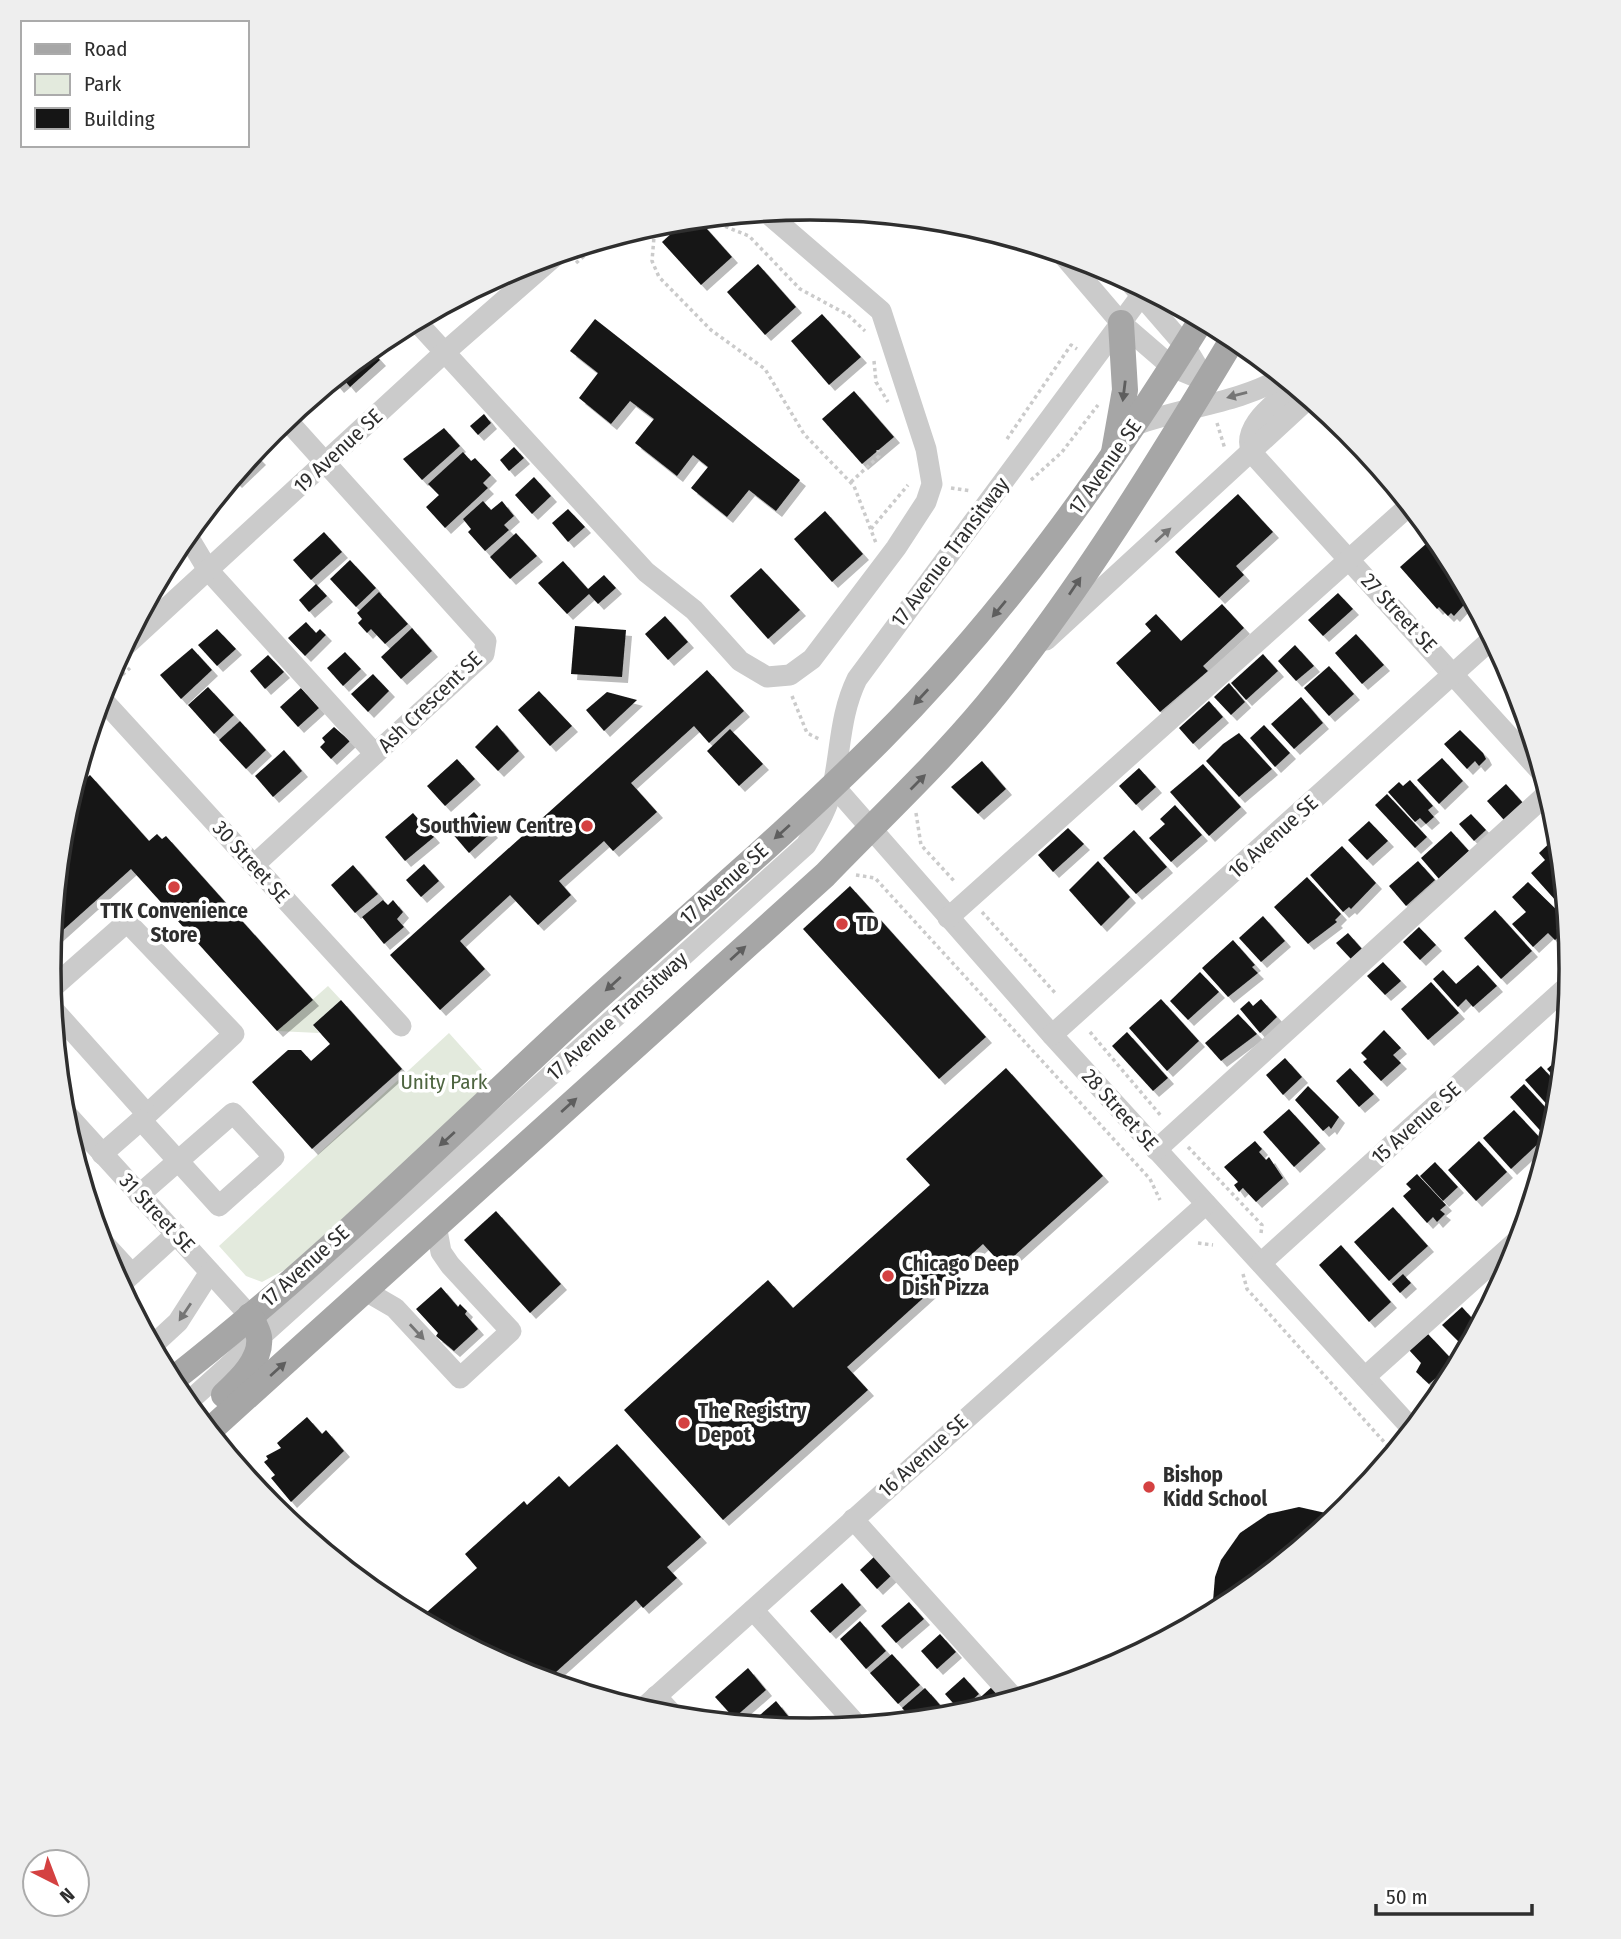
<svg xmlns="http://www.w3.org/2000/svg" width="1621" height="1939" font-family="'Fira Sans Condensed',sans-serif">
<defs>
<filter id="shadow"><feDropShadow dx="6" dy="6" stdDeviation="0" flood-color="#0004"/></filter>
</defs>
<rect width="100%" height="100%" fill="#fff"/>
<!-- green -->
<g fill="#e3eadd">
<path d="M328,986L341,1000L313,1025L319,1033L277,1031Z"/>
<path d="M449,1033L493,1082L288,1268L262,1282L246,1276L219,1246Z"/>
</g>
<!-- building -->
<g fill="#151515" filter="url(#shadow)">
<path d="M698,219L732,257L701,285L662,242L686,220Z"/>
<path d="M758,264L796,307L765,335L727,292Z"/>
<path d="M822,314L861,357L829,385L791,341Z"/>
<path d="M595,319L800,480L776,511L749,490L727,517L691,488L708,467L693,455L677,476L635,443L654,419L630,401L611,424L579,398L598,373L570,351Z"/>
<path d="M371,350L380,360L350,387L345,381L338,387L333,381Z"/>
<path d="M854,391L894,437L862,464L822,419Z"/>
<path d="M484,414L491,423L478,435L470,426Z"/>
<path d="M444,428L460,446L422,480L403,459Z"/>
<path d="M514,447L524,458L509,471L500,460Z"/>
<path d="M463,452L471,461L475,458L491,475L483,483L488,488L445,528L426,507L439,495L428,484Z"/>
<path d="M254,453L260,459L236,482L233,479Z"/>
<path d="M534,477L551,496L532,514L515,495Z"/>
<path d="M1238,494L1273,532L1236,566L1244,575L1219,598L1175,552Z"/>
<path d="M483,501L491,510L502,501L514,516L504,525L509,530L485,551L468,532L471,529L463,519Z"/>
<path d="M568,509L585,527L568,542L552,523Z"/>
<path d="M825,511L863,554L832,582L794,539Z"/>
<path d="M324,532L342,552L311,580L293,560Z"/>
<path d="M516,533L537,556L510,579L490,557Z"/>
<path d="M1427,543L1462,581L1471,597L1454,616L1451,613L1448,616L1439,607L1437,609L1400,567Z"/>
<path d="M350,560L376,588L356,607L330,579Z"/>
<path d="M563,561L588,589L604,575L616,588L598,604L589,594L567,614L538,583Z"/>
<path d="M761,568L800,610L768,639L730,596Z"/>
<path d="M316,584L327,596L309,612L299,600Z"/>
<path d="M379,592L408,624L385,644L371,629L367,633L358,623L362,619L357,613Z"/>
<path d="M1338,593L1353,609L1323,636L1308,620Z"/>
<path d="M1222,604L1244,628L1203,666L1208,671L1160,712L1116,663L1151,631L1145,624L1156,614L1181,641Z"/>
<path d="M665,616L688,642L668,660L645,634Z"/>
<path d="M306,622L316,633L320,629L326,635L305,656L288,638Z"/>
<path d="M575,626L626,630L622,677L571,674Z"/>
<path d="M412,628L432,651L401,679L381,657Z"/>
<path d="M217,629L236,649L217,666L198,645Z"/>
<path d="M1356,634L1384,665L1362,684L1335,653Z"/>
<path d="M1295,645L1314,666L1296,681L1278,661Z"/>
<path d="M192,648L212,670L181,699L160,675Z"/>
<path d="M345,652L361,669L343,686L327,668Z"/>
<path d="M1263,654L1278,671L1246,700L1231,683Z"/>
<path d="M268,655L284,672L265,689L250,671Z"/>
<path d="M1329,666L1354,694L1329,716L1304,688Z"/>
<path d="M707,670L744,711L709,743L694,726L631,783L657,812L613,851L604,841L559,881L571,895L538,925L510,895L460,941L485,969L440,1010L390,955Z"/>
<path d="M373,674L389,691L368,712L351,694Z"/>
<path d="M1229,683L1245,702L1231,715L1214,697Z"/>
<path d="M208,687L234,715L214,734L188,705Z"/>
<path d="M301,688L319,708L298,727L280,707Z"/>
<path d="M539,691L572,726L550,746L518,710Z"/>
<path d="M607,692L637,700L604,731L586,710Z"/>
<path d="M1301,697L1323,723L1294,749L1271,724Z"/>
<path d="M1209,701L1223,717L1193,744L1179,728Z"/>
<path d="M240,721L266,750L246,769L219,740Z"/>
<path d="M497,725L519,751L498,771L475,747Z"/>
<path d="M1264,725L1290,753L1275,767L1250,738Z"/>
<path d="M334,727L350,741L331,759L320,747L325,742L322,738Z"/>
<path d="M730,729L763,764L739,786L707,751Z"/>
<path d="M1460,730L1483,753L1486,759L1479,766L1475,761L1467,769L1444,744Z"/>
<path d="M1239,733L1272,769L1239,797L1206,761L1223,744Z"/>
<path d="M284,750L302,771L273,797L255,776Z"/>
<path d="M1442,758L1463,781L1439,804L1417,780Z"/>
<path d="M457,759L475,779L445,806L427,786Z"/>
<path d="M982,761L1006,789L978,814L951,787Z"/>
<path d="M1203,764L1241,807L1209,836L1170,792Z"/>
<path d="M1139,768L1156,787L1136,805L1119,786Z"/>
<path d="M90,775L149,841L157,834L162,839L166,836L313,1000L277,1031L131,869L52,940L64,821L73,790Z"/>
<path d="M1410,780L1433,806L1428,810L1434,817L1426,824L1420,818L1415,822L1388,792L1399,782L1403,786Z"/>
<path d="M1506,784L1523,803L1504,820L1487,801Z"/>
<path d="M1387,794L1427,837L1415,848L1375,805Z"/>
<path d="M1175,805L1202,835L1171,862L1149,838L1165,824L1160,819Z"/>
<path d="M474,812L492,832L469,853L451,832Z"/>
<path d="M413,813L434,837L405,861L385,837Z"/>
<path d="M1471,814L1486,830L1474,841L1459,824Z"/>
<path d="M1369,821L1388,841L1367,860L1348,840Z"/>
<path d="M1068,828L1084,844L1053,872L1038,855Z"/>
<path d="M1134,830L1167,867L1136,894L1103,858Z"/>
<path d="M1451,831L1469,851L1439,879L1421,858Z"/>
<path d="M1556,837L1559,840L1566,912L1531,873L1545,860L1539,853Z"/>
<path d="M1342,846L1376,883L1351,909L1349,907L1343,912L1310,875Z"/>
<path d="M1098,861L1130,897L1101,926L1069,890Z"/>
<path d="M1418,861L1435,880L1406,906L1389,886Z"/>
<path d="M424,864L439,881L421,897L406,880Z"/>
<path d="M353,865L378,894L355,913L331,885Z"/>
<path d="M1307,877L1341,914L1335,920L1337,922L1308,944L1274,907Z"/>
<path d="M1528,882L1566,919L1556,928L1562,934L1555,940L1548,933L1533,947L1512,924L1526,912L1512,897Z"/>
<path d="M850,886L986,1037L939,1079L803,929Z"/>
<path d="M383,900L388,905L393,900L403,912L397,919L404,927L384,944L362,917Z"/>
<path d="M1495,910L1532,951L1501,979L1464,938Z"/>
<path d="M1263,916L1285,941L1261,962L1239,938Z"/>
<path d="M1419,927L1436,945L1420,960L1403,942Z"/>
<path d="M1348,933L1362,949L1351,959L1336,943Z"/>
<path d="M1233,940L1255,965L1252,967L1258,973L1228,997L1202,968Z"/>
<path d="M1383,962L1401,981L1385,995L1367,976Z"/>
<path d="M1478,965L1497,986L1473,1007L1466,999L1458,1007L1433,979L1443,970L1456,984Z"/>
<path d="M1200,972L1219,992L1188,1020L1170,1001Z"/>
<path d="M1431,982L1459,1013L1428,1040L1401,1009Z"/>
<path d="M1161,999L1199,1041L1167,1071L1129,1028Z"/>
<path d="M1261,999L1277,1017L1260,1033L1240,1009L1249,1001L1253,1006Z"/>
<path d="M341,1000L402,1069L312,1149L252,1082L288,1050H301L311,1061L330,1044L313,1025Z"/>
<path d="M1238,1014L1257,1034L1221,1061L1205,1043Z"/>
<path d="M1384,1030L1401,1048L1393,1055L1401,1063L1381,1081L1363,1062L1367,1059L1361,1053Z"/>
<path d="M1127,1032L1168,1078L1153,1091L1112,1046Z"/>
<path d="M1564,1054L1561,1077V1084L1547,1069Z"/>
<path d="M1285,1058L1302,1077L1283,1095L1266,1075Z"/>
<path d="M1541,1066L1560,1087L1559,1102L1551,1109L1525,1080Z"/>
<path d="M1006,1068L1103,1176L1003,1266L983,1244L847,1367L868,1390L723,1520L624,1410L768,1280L793,1308L930,1185L906,1159Z"/>
<path d="M1350,1068L1374,1094L1359,1107L1336,1081Z"/>
<path d="M1524,1084L1557,1120L1554,1131L1546,1137L1510,1097Z"/>
<path d="M1308,1086L1339,1117L1331,1129L1329,1126L1323,1131L1295,1100Z"/>
<path d="M1289,1109L1320,1143L1294,1167L1263,1132Z"/>
<path d="M1514,1110L1542,1140L1511,1169L1483,1138Z"/>
<path d="M1255,1141L1262,1149L1259,1152L1266,1160L1269,1157L1283,1178L1256,1202L1243,1188L1239,1192L1234,1185L1238,1182L1224,1167Z"/>
<path d="M1479,1141L1507,1172L1476,1201L1448,1170Z"/>
<path d="M1435,1162L1458,1187L1443,1201L1420,1176Z"/>
<path d="M1417,1174L1446,1205L1440,1210L1445,1214L1437,1222L1433,1217L1427,1223L1403,1196L1411,1189L1406,1184Z"/>
<path d="M1393,1207L1428,1246L1389,1281L1354,1242Z"/>
<path d="M496,1211L561,1284L530,1313L464,1240Z"/>
<path d="M1341,1245L1391,1302L1369,1322L1319,1265Z"/>
<path d="M1403,1274L1411,1283L1400,1293L1392,1284Z"/>
<path d="M441,1287L458,1307L460,1304L467,1311L465,1314L478,1329L454,1351L436,1336L438,1333L416,1309Z"/>
<path d="M1462,1307L1479,1326L1465,1348L1442,1325Z"/>
<path d="M1428,1334L1458,1366L1448,1384L1437,1377L1429,1384L1416,1372L1421,1363L1409,1350Z"/>
<path d="M307,1417L322,1434L326,1430L344,1451L291,1502L271,1478L275,1475L264,1462L268,1459L266,1456L281,1448L277,1443Z"/>
<path d="M617,1444L701,1537L667,1567L677,1578L643,1608L636,1600L546,1681L519,1673L419,1619L477,1568L465,1554L524,1501L527,1505L559,1476L569,1487Z"/>
<path d="M1299,1507L1339,1516L1237,1600L1213,1601L1215,1577L1221,1560L1240,1533L1268,1514Z"/>
<path d="M876,1555L893,1574L877,1589L860,1570Z"/>
<path d="M842,1583L861,1605L830,1633L810,1611Z"/>
<path d="M909,1602L924,1619L896,1643L881,1626Z"/>
<path d="M860,1621L886,1651L866,1669L840,1639Z"/>
<path d="M940,1634L956,1652L937,1669L921,1651Z"/>
<path d="M892,1654L920,1685L898,1704L870,1673Z"/>
<path d="M748,1668L766,1690L734,1718L715,1697Z"/>
<path d="M964,1677L979,1694L960,1711L945,1694Z"/>
<path d="M993,1686L1006,1702L980,1710L974,1703Z"/>
<path d="M925,1688L935,1699L950,1717L914,1721L902,1708Z"/>
<path d="M776,1701L793,1722L798,1730L757,1726L753,1721Z"/>
</g>
<g fill="none" stroke-linecap="round" stroke-linejoin="round">
<!-- path -->
<g stroke="#cbcbcb" stroke-width="3.5" stroke-dasharray="3.5 3.5" stroke-linecap="butt">
<path d="M714,218L724,226L749,236L800,289L848,315L865,331"/>
<path d="M655,225L652,261L659,277L711,330L765,369L804,434L854,486L876,543"/>
<path d="M576,263L600,242"/>
<path d="M874,361L876,382L888,402"/>
<path d="M1217,423L1225,449"/>
<path d="M1007,439L1071,345L1077,349"/>
<path d="M1031,480L1062,452L1098,405"/>
<path d="M851,482L879,456L878,450"/>
<path d="M951,488L971,491"/>
<path d="M871,529L908,485"/>
<path d="M112,684L130,668"/>
<path d="M792,696L807,733L819,739"/>
<path d="M916,813L921,845L956,883"/>
<path d="M856,875L875,878L1150,1179L1160,1200"/>
<path d="M982,912L1057,995"/>
<path d="M1090,1032L1162,1117"/>
<path d="M1188,1147L1262,1225L1261,1233"/>
<path d="M1198,1243L1213,1245"/>
<path d="M1243,1274L1247,1289L1394,1453"/>
</g>
<!-- minor -->
<g stroke="#cbcbcb" stroke-width="21">
<path d="M1062,254L1121,323L1172,367L1206,381"/>
<path d="M1127,279L1185,346L1206,381"/>
<path d="M416,321L646,572L694,610L740,661L767,677L790,675L812,659L896,548L926,502L932,484L926,449L881,311L766,212"/>
<path d="M1294,386C1276,403 1240,426 1252,453L1543,774"/>
<path d="M1135,425C1183,407 1239,403 1283,377"/>
<path d="M187,535L208,570L375,754"/>
<path d="M1046,640L1309,398"/>
<path d="M123,648L445,352L556,255"/>
<path d="M101,698L401,1026"/>
<path d="M833,785L1052,1035L1413,1430"/>
<path d="M254,865L484,654L486,641L286,419"/>
<path d="M948,918L1410,505"/>
<path d="M51,989L127,922L234,1034L141,1120"/>
<path d="M53,1009L147,1114"/>
<path d="M1052,1035L1493,638"/>
<path d="M63,1110L250,1316"/>
<path d="M1156,1150L1549,792"/>
<path d="M102,1154L141,1120L219,1206L274,1157L233,1113L139,1195"/>
<path d="M100,1239L132,1274"/>
<path d="M1261,1263L1571,983"/>
<path d="M120,1285L176,1234"/>
<path d="M364,1290L395,1308L460,1378L511,1331L450,1265L441,1252L436,1225"/>
<path d="M152,1346L178,1322L210,1272"/>
<path d="M1365,1377L1522,1236"/>
<path d="M186,1404L806,845C817,826 828,808 833,786C841,748 840,714 857,679L1146,289"/>
<path d="M853,1519L1015,1699"/>
<path d="M753,1610L858,1726"/>
<path d="M656,1696L676,1718"/>
<path d="M641,1710L1206,1204"/>
</g>
<!-- major -->
<g stroke="#a6a6a6" stroke-width="26">
<path d="M1114,452L1125,390L1121,323"/>
<path d="M171,1381C310,1273 437,1147 566,1027C670,931 780,840 880,740C1006,614 1108,470 1202,319"/>
<path d="M224,1395C239,1381 262,1360 259,1337C258,1331 253,1322 250,1316"/>
<path d="M209,1431L825,875C879,819 936,766 986,706C1077,596 1160,460 1234,337"/>
</g>
</g>
<!-- one-way arrows -->
<defs><path id="oneway-solid" d="M-6-.8H1V-3.2L6.5 0L1 3.2V.8H-6Z" transform="scale(1.75)"/></defs>
<g fill="#5e5e5e">
<use href="#oneway-solid" transform="translate(1124 391) rotate(97)"/>
<use href="#oneway-solid" transform="translate(1075 586) rotate(-56)"/>
<use href="#oneway-solid" transform="translate(999 609) rotate(130)"/>
<use href="#oneway-solid" transform="translate(921 697) rotate(133)"/>
<use href="#oneway-solid" transform="translate(918 782) rotate(-45)"/>
<use href="#oneway-solid" transform="translate(782 832) rotate(138)"/>
<use href="#oneway-solid" transform="translate(738 953) rotate(-42)"/>
<use href="#oneway-solid" transform="translate(613 984) rotate(138)"/>
<use href="#oneway-solid" transform="translate(569 1105) rotate(-42)"/>
<use href="#oneway-solid" transform="translate(447 1139) rotate(138)"/>
<use href="#oneway-solid" transform="translate(278 1369) rotate(-42)"/>
</g>
<g fill="#757575">
<use href="#oneway-solid" transform="translate(1237 395) rotate(165)"/>
<use href="#oneway-solid" transform="translate(1163 535) rotate(-42)"/>
<use href="#oneway-solid" transform="translate(185 1312) rotate(124)"/>
<use href="#oneway-solid" transform="translate(417 1332) rotate(47)"/>
</g>
<!-- markers -->
<g fill="#d44141" stroke="#fff" stroke-width="2.5">
<circle cx="587" cy="826" r="7"/>
<circle cx="174" cy="887" r="7"/>
<circle cx="842" cy="924" r="7"/>
<circle cx="888" cy="1276" r="7"/>
<circle cx="684" cy="1423" r="7"/>
<circle cx="1149" cy="1487" r="7"/>
</g>
<g text-anchor="middle" dominant-baseline="central" stroke-width="7" stroke-linejoin="round" paint-order="stroke">
<!-- street labels -->
<g font-size="21" fill="#2e2e2e" stroke="#fff">
<text transform="translate(338 451) rotate(-43)">19 Avenue SE</text>
<text transform="translate(1105 467) rotate(-55)">17 Avenue SE</text>
<text transform="translate(950 552) rotate(-53)">17 Avenue Transitway</text>
<text transform="translate(1399 613) rotate(47)">27 Street SE</text>
<text transform="translate(430 702) rotate(-44)">Ash Crescent SE</text>
<text transform="translate(1273 837) rotate(-42)">16 Avenue SE</text>
<text transform="translate(251 862) rotate(48)">30 Street SE</text>
<text transform="translate(724 884) rotate(-42)">17 Avenue SE</text>
<text transform="translate(617 1016) rotate(-42)">17 Avenue Transitway</text>
<text transform="translate(1120 1110) rotate(48)">28 Street SE</text>
<text transform="translate(1416 1123) rotate(-42)">15 Avenue SE</text>
<text transform="translate(157 1213) rotate(47)">31 Street SE</text>
<text transform="translate(305 1266) rotate(-42)">17 Avenue SE</text>
<text transform="translate(923 1456) rotate(-42)">16 Avenue SE</text>
</g>
<!-- poi labels -->
<g font-size="21" font-weight="bold" fill="#2e2e2e" stroke="#fff" text-anchor="start">
<text x="573" y="826" text-anchor="end">Southview Centre</text>
<text x="174" y="911" text-anchor="middle">TTK Convenience<tspan x="174" dy="24">Store</tspan></text>
<text x="856" y="924">TD</text>
<text x="902" y="1264">Chicago Deep<tspan x="902" dy="24">Dish Pizza</tspan></text>
<text x="698" y="1411">The Registry<tspan x="698" dy="24">Depot</tspan></text>
<text x="1163" y="1475">Bishop<tspan x="1163" dy="24">Kidd School</tspan></text>
</g>
<!-- park labels -->
<g font-size="21" fill="#4e6540" stroke="#fff">
<text x="444" y="1082">Unity Park</text>
</g>
</g>
<!-- crop -->
<path d="M0 0H1621V1939H0ZM61 969a749 749 0 1 1 1498 0a749 749 0 1 1-1498 0Z" fill="#eee" fill-rule="evenodd"/>
<path fill="none" stroke="#2e2e2e" stroke-width="3.5" d="M61 969a749 749 0 1 1 1498 0a749 749 0 1 1-1498 0Z"/>
<!-- legend -->
<rect x="21" y="21" width="228" height="126" fill="#ffffff" stroke="#ababab" stroke-width="2"/>
<rect x="35" y="44" width="35" height="10" fill="#a6a6a6" stroke="#ababab" stroke-width="2"/>
<text x="84" y="56" font-size="21" fill="#2e2e2e">Road</text>
<rect x="35" y="74" width="35" height="21" fill="#e3eadd" stroke="#ababab" stroke-width="2"/>
<text x="84" y="91" font-size="21" fill="#2e2e2e">Park</text>
<rect x="35" y="108" width="35" height="21" fill="#151515" stroke="#ababab" stroke-width="2"/>
<text x="84" y="126" font-size="21" fill="#2e2e2e">Building</text>
<!-- north arrow -->
<g transform="translate(56 1883) rotate(138)"><circle r="33" fill="#ffffff" stroke="#ababab" stroke-width="2"/>
<path d="M0-5L12 26L0 18L-12 26Z" fill="#d44141"/>
<text y="-10" font-size="19" font-weight="bold" text-anchor="middle" fill="#2e2e2e">N</text>
</g>
<!-- scale -->
<path d="M1376 1904v10h156v-10" fill="none" stroke="#2e2e2e" stroke-width="3.5"/>
<text x="1386" y="1904" font-size="21" fill="#2e2e2e" stroke="#ffffff" stroke-width="5" paint-order="stroke">50 m</text>
</svg>
